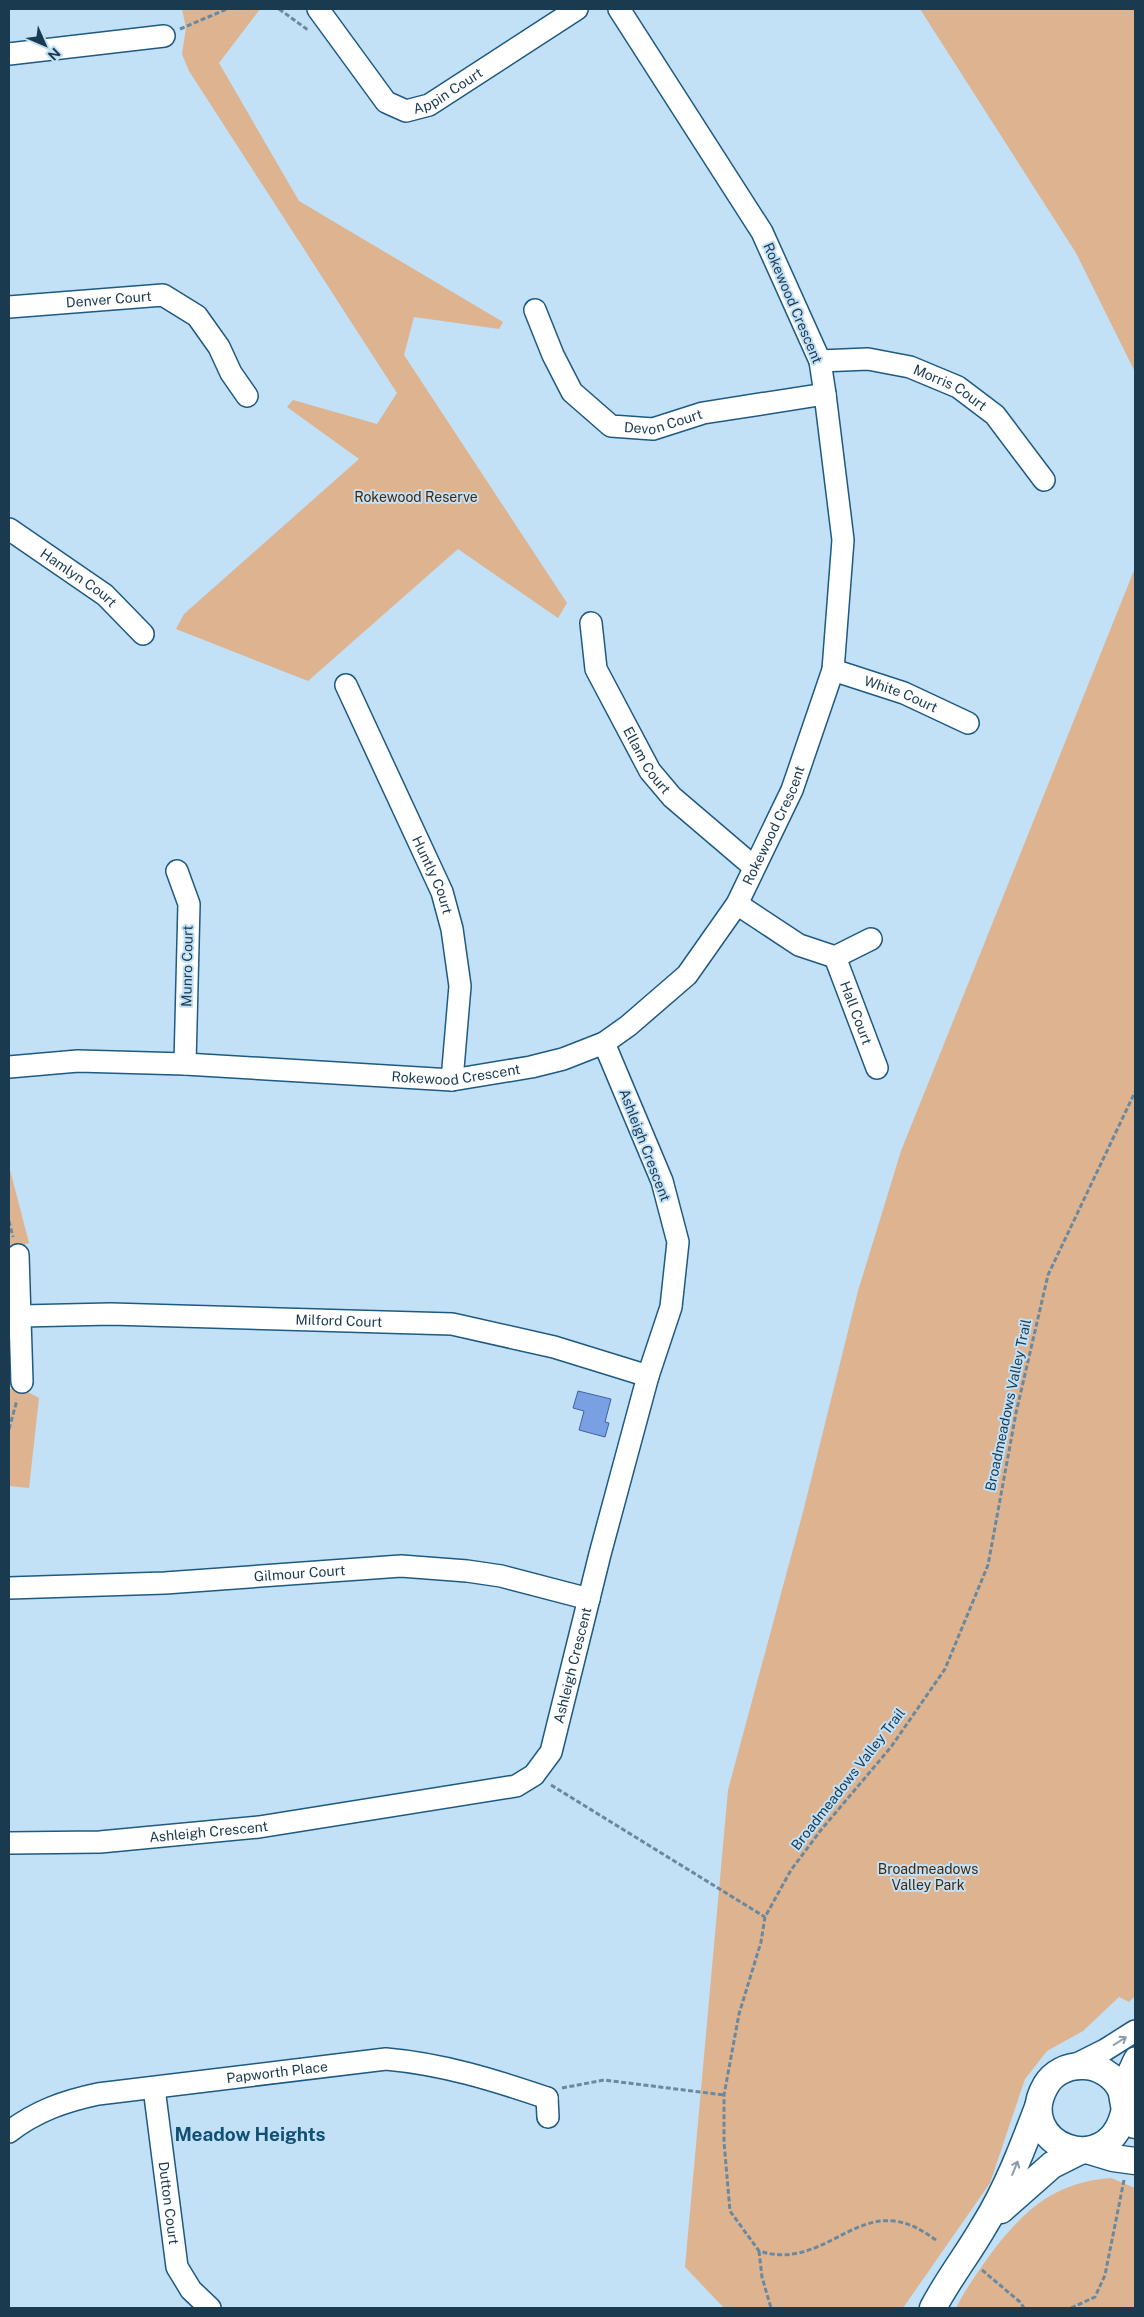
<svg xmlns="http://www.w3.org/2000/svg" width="1144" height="2317" font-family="'Public Sans',sans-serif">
<rect width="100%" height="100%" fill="#c2e0f6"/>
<!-- green -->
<g fill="#deb38f">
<path d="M182,9H260L219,63L299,201L503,322L499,329L414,317L404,355L567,603L558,618L458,549L308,681L176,629L184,614L359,459L287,407L293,400L377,424L397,393L189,71L182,54L186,28Z"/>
<path d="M920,9H1135V372L1076,253Z"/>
<path d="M1135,568V1996L1129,2002L1119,1997L1083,2031L1047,2051L1025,2079L990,2183L903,2308H724L685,2267L728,1790L803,1512L858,1291L901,1151Z"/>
<path d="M9,1166L29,1243L16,1248L9,1249Z"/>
<path d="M20,1388L39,1398L29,1488L9,1486V1389Z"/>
<path d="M1111,2178L1135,2188V2308H956C964,2291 976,2275 987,2259C1020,2214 1052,2182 1111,2178Z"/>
</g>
<!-- building -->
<path fill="#78a0e3" stroke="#4064a3" d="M578,1391L611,1399L605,1422L609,1423L605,1437L579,1430L584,1411L573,1408Z"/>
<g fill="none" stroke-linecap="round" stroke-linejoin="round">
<defs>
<g id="minor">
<path id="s1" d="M318,9L386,102L406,111L429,105L577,9"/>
<path d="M9,54L164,36"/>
<path id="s2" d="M9,307L163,295L197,316L219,347L231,373L247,396"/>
<path id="s3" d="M535,310L553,355L572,392L611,426L653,429L703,413L825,394"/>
<path id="s4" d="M820,361L868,359L910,367L958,387L995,415L1044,480"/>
<path id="s5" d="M9,529L105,595L143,634"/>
<path id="s6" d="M591,623L596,669L650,771L672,797L754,867"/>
<path id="s7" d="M833,670L904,693L968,723"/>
<path id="s8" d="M346,685L442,892L452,929L460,986L452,1080"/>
<path d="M177,871L189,904L185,1064"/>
<path d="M737,904L799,945L835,957"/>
<path id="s9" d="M871,939L835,957L877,1068"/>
<path id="s10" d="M9,1067L78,1061L185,1064L452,1080L531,1067L563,1059L604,1043L628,1026L687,975L737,904L792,790L833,670L843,540L825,394L820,361L762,232L619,9"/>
<path d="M18,1255L22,1382"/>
<path id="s11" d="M21,1316L111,1314L452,1324L554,1347L648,1376"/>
<path id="s12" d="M9,1588L165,1583L401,1566L467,1571L501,1576L589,1599"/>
<path id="s13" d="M9,1843L100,1842L259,1827L516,1786L534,1775L551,1752L600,1554L648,1376L671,1307L678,1242L662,1181L604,1043"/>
<path d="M1073,2066L1105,2050L1135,2031"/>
<path id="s14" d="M154,2088L177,2267L191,2290L210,2308"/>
<path d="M547,2098L548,2117"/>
<path d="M1125,2103L1127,2075L1135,2058"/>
<path id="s15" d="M9,2132C36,2111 65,2101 98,2094L386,2059C443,2064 494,2080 547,2098"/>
</g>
<g id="tertiary">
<path d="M1125,2108C1111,2185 1011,2144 1046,2085C1053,2073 1067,2066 1081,2066C1097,2065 1114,2075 1121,2090C1123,2096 1123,2103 1125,2109C1127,2114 1132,2120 1135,2125"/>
<path d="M1090,2151L1113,2158L1135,2161"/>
<path d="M1001,2210L1052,2165L1080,2151"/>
<path d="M933,2308C948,2279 968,2254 984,2226C1007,2189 1023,2147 1038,2107"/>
</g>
</defs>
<!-- minor casing -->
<use href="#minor" stroke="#1e5a81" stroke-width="24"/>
<!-- tertiary casing -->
<use href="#tertiary" stroke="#1e5a81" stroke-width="29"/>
<!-- path -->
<g stroke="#6a899f" stroke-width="3" stroke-dasharray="5 2.5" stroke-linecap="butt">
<path d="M279,9L308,30"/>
<path d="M180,29L227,9"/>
<path d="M9,1221L13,1237"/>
<path d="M9,1429L17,1400"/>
<path d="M551,1785L765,1917"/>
<path d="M562,2088L604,2080L724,2095"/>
<path d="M936,2240C923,2231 911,2223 894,2221C847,2216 816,2269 759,2251L730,2211L724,2142V2095L739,2014L761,1942L765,1917L791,1870L821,1830L891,1747L945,1669L988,1565L1016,1413L1048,1275L1135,1092"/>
<path d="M759,2251L762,2277L771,2308"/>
<path d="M982,2270L1020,2302L1024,2308"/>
<path d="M1071,2308L1095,2297L1105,2275L1124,2180"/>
</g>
<!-- minor -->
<use href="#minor" stroke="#fff" stroke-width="21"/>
<!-- tertiary -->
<use href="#tertiary" stroke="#fff" stroke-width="26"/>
</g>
<!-- one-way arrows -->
<defs><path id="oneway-shaft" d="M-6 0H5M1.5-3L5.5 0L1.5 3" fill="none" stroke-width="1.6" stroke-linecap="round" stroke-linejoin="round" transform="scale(1.25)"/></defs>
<g stroke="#8c9ca8">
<use href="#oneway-shaft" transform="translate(1120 2041) rotate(-32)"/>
<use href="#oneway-shaft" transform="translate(1015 2168) rotate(-68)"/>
</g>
<g text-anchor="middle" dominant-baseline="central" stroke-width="4" stroke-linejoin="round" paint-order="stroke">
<!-- street labels -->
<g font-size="14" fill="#1a3a50" stroke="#c2e0f6">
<text stroke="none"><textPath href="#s1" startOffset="184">Appin Court</textPath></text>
<text stroke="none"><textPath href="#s2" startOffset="100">Denver Court</textPath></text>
<text transform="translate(793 303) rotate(67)">Rokewood Crescent</text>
<text stroke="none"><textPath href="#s4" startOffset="136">Morris Court</textPath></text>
<text stroke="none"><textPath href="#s3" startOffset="195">Devon Court</textPath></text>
<text stroke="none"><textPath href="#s5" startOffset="85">Hamlyn Court</textPath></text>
<text stroke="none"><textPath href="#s7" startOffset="72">White Court</textPath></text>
<text stroke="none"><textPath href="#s6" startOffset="151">Ellam Court</textPath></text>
<text stroke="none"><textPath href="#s10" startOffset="882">Rokewood Crescent</textPath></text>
<text stroke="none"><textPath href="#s8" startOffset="209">Huntly Court</textPath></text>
<text transform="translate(187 966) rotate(-89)">Munro Court</text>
<text stroke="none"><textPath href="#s9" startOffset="100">Hall Court</textPath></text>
<text stroke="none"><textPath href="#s10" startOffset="448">Rokewood Crescent</textPath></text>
<text transform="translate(645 1145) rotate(69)">Ashleigh Crescent</text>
<text stroke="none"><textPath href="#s11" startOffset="318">Milford Court</textPath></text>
<text transform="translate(1008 1405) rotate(-78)">Broadmeadows Valley Trail</text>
<text stroke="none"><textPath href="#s12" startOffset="291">Gilmour Court</textPath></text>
<text stroke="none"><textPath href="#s13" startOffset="650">Ashleigh Crescent</textPath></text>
<text transform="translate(848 1779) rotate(-52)">Broadmeadows Valley Trail</text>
<text stroke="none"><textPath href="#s13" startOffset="200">Ashleigh Crescent</textPath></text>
<text stroke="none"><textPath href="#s15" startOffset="278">Papworth Place</textPath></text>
<text stroke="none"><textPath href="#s14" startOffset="116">Dutton Court</textPath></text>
</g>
<!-- park labels -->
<g font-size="14" fill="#492705" stroke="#c2e0f6">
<text x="416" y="497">Rokewood Reserve</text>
<text x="928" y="1869">Broadmeadows<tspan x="928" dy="16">Valley Park</tspan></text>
</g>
<!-- district labels -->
<g font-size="19" font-weight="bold" fill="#115075" stroke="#c2e0f6">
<text x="250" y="2134">Meadow Heights</text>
</g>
</g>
<!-- border -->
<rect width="1144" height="2317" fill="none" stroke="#1a3a50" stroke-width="20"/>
<!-- north arrow -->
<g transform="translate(45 45) rotate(135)" stroke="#c2e0f6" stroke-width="4" paint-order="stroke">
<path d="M0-4L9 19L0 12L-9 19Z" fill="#1a3a50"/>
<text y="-8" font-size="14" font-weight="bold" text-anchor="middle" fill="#1a3a50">N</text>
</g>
</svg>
